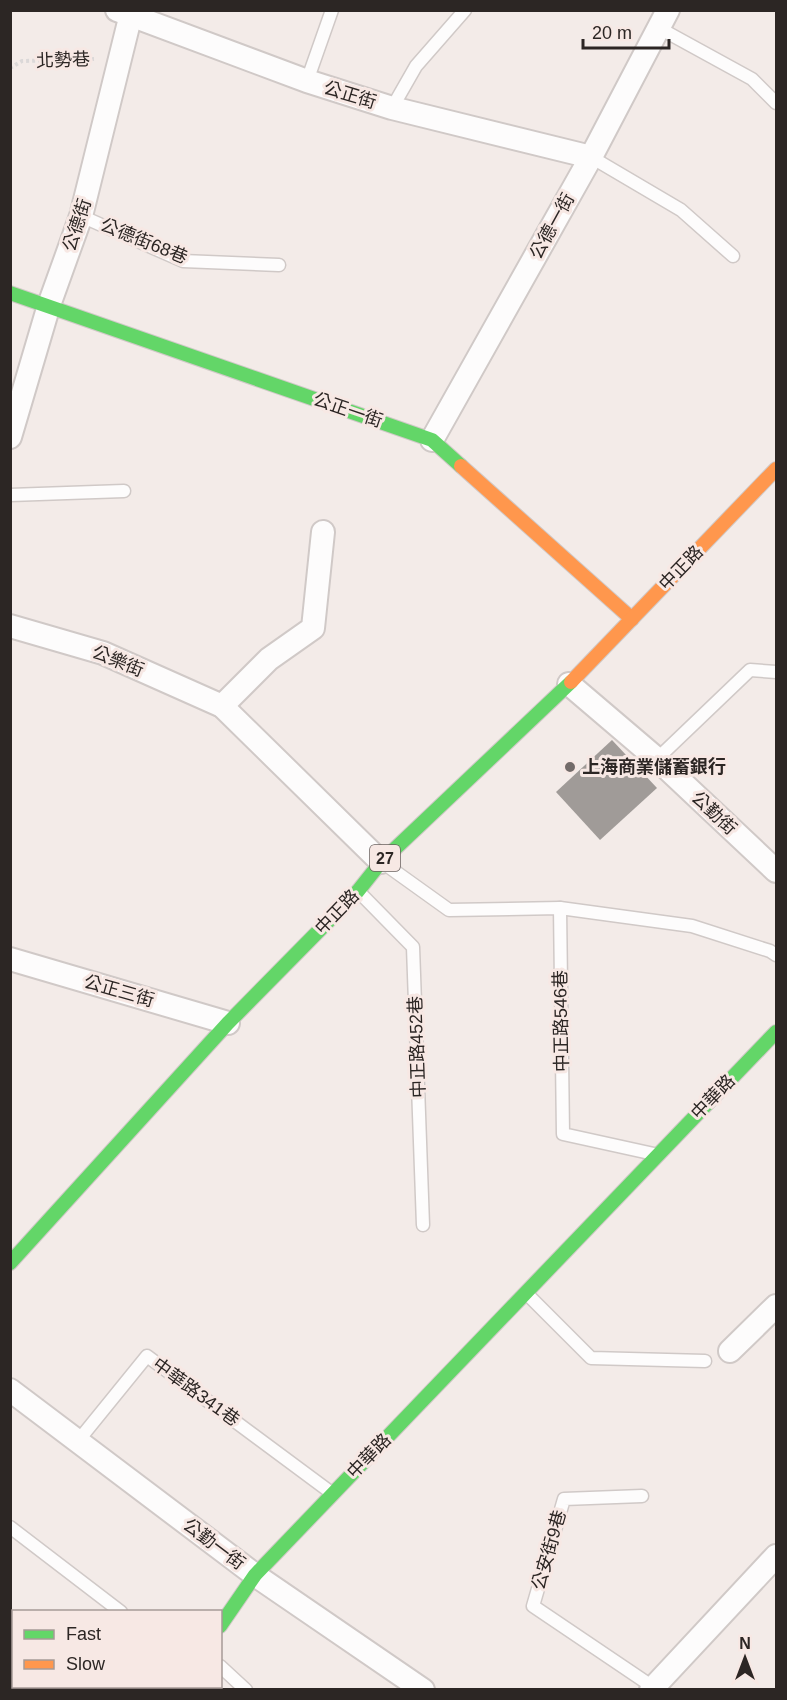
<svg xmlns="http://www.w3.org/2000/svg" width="787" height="1700" font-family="Arial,'Noto Sans TC',sans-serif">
<rect width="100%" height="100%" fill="#f3ebe8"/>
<!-- building -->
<path fill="#a09b98" d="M612,740L657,788L600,840L556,792Z"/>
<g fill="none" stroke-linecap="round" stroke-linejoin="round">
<defs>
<g id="lane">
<path d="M659,28L752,79L776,103"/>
<path d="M307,81L332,10"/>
<path d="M392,108L416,66L465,10"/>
<path d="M591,157L681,210L733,256"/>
<path d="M81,216L183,261L279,265"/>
<path d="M10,495L124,491"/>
<path d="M657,759L750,670L776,672"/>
<path d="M382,862L449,910L560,908L692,926L770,951L776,955"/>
<path d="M359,892L413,947L423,1225"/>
<path d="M560,908L563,1134L654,1154"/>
<path d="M526,1293L591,1358L705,1361"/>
<path d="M78,1441L147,1356L333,1494"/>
<path d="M642,1496L564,1499L533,1606L653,1687"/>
<path d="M10,1527L121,1612"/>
<path d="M220,1666L246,1690"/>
</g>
<g id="street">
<path d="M117,10L307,81L392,108L591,157"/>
<path d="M10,437L49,305L81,216L132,10"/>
<path d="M432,440L591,157L668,10"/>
<path d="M10,626L103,653L222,706L381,862"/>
<path d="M569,684L657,759L776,871"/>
<path d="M222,706L269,659L313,628L323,532"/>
<path d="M10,959L228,1023"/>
<path d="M730,1351L776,1306"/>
<path d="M10,1390L255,1575L423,1690"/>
<path d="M177,1690L179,1686"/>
<path d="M651,1690L776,1556"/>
</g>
<g id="fast">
<path d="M10,293L432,440L461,466"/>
<path d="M10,1263L228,1023L358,891L381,862L571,682"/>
<path d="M220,1626L255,1575L776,1032"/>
</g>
<g id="slow">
<path d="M461,466L632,619"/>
<path d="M571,682L776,469"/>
</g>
</defs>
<!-- lane casing -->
<use href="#lane" stroke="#d0c9c7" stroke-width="15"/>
<!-- street casing -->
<use href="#street" stroke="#d0c9c7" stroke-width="26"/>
<!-- fast casing -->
<use href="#fast" stroke="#d0c9c7" stroke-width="16"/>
<!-- slow casing -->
<use href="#slow" stroke="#d0c9c7" stroke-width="16"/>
<!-- path -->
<path stroke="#dbd8d8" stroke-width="4" stroke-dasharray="3 3" stroke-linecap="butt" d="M10,68L22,61L94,59"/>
<!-- lane -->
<use href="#lane" stroke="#fdfcfc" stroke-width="12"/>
<!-- street -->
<use href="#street" stroke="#fdfcfc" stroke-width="22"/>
<!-- fast -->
<use href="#fast" stroke="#63d668" stroke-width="14"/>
<!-- slow -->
<use href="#slow" stroke="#ff974d" stroke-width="14"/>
</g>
<!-- markers -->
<circle fill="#726b69" stroke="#f7e8e4" stroke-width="2" cx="570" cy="767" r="6"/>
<g text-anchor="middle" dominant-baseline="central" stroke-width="6" stroke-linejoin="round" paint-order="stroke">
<!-- shield labels -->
<rect fill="#f7e8e4" stroke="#69605e" stroke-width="1.5" x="370" y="845" width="30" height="26" rx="4.5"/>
<g font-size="16" font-weight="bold" fill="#2c2624">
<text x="385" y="858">27</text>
</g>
<!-- street labels -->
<g font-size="18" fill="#2c2624" stroke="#f7e8e4">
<text transform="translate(63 60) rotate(-2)">北勢巷</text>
<text transform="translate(350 95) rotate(17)">公正街</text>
<text transform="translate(77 225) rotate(-72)">公德街</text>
<text transform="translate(552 226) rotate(-61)">公德一街</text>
<text transform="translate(144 241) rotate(22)">公德街68巷</text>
<text transform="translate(348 410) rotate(19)">公正一街</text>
<text transform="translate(681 568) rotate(-46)">中正路</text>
<text transform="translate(118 661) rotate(22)">公樂街</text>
<text transform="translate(714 813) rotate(43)">公勤街</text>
<text transform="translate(337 912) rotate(-46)">中正路</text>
<text transform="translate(119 991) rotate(16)">公正三街</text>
<text transform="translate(561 1021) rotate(-91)">中正路546巷</text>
<text transform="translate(417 1047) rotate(-92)">中正路452巷</text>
<text transform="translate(713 1097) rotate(-46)">中華路</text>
<text transform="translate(196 1392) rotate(36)">中華路341巷</text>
<text transform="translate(369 1456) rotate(-46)">中華路</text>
<text transform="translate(214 1544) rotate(37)">公勤一街</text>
<text transform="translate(549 1550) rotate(-74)">公安街9巷</text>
</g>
<!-- poi labels -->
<g font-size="18" font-weight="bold" fill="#2c2624" stroke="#f7e8e4" text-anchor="start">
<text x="582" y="767">上海商業儲蓄銀行</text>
</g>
</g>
<!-- border -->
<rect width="787" height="1700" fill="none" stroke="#2c2624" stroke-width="24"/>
<!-- legend -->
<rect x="12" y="1610" width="210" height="78" fill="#f7e8e4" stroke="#a69a97" stroke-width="1.5"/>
<rect x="24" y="1630" width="30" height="9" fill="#63d668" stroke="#a69a97" stroke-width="1.5"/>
<text x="66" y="1640" font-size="18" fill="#2c2624">Fast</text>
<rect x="24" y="1660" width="30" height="9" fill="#ff974d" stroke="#a69a97" stroke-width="1.5"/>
<text x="66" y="1670" font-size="18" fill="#2c2624">Slow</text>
<!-- north arrow -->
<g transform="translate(745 1658)" stroke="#f7e8e4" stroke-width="4.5" paint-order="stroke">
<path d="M0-4.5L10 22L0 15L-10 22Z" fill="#2c2624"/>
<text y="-9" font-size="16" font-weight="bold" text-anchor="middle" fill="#2c2624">N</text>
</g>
<!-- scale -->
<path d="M583 39v9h86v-9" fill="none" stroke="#2c2624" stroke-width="3"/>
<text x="592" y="39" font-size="18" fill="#2c2624" stroke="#f7e8e4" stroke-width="4.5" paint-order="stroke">20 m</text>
</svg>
